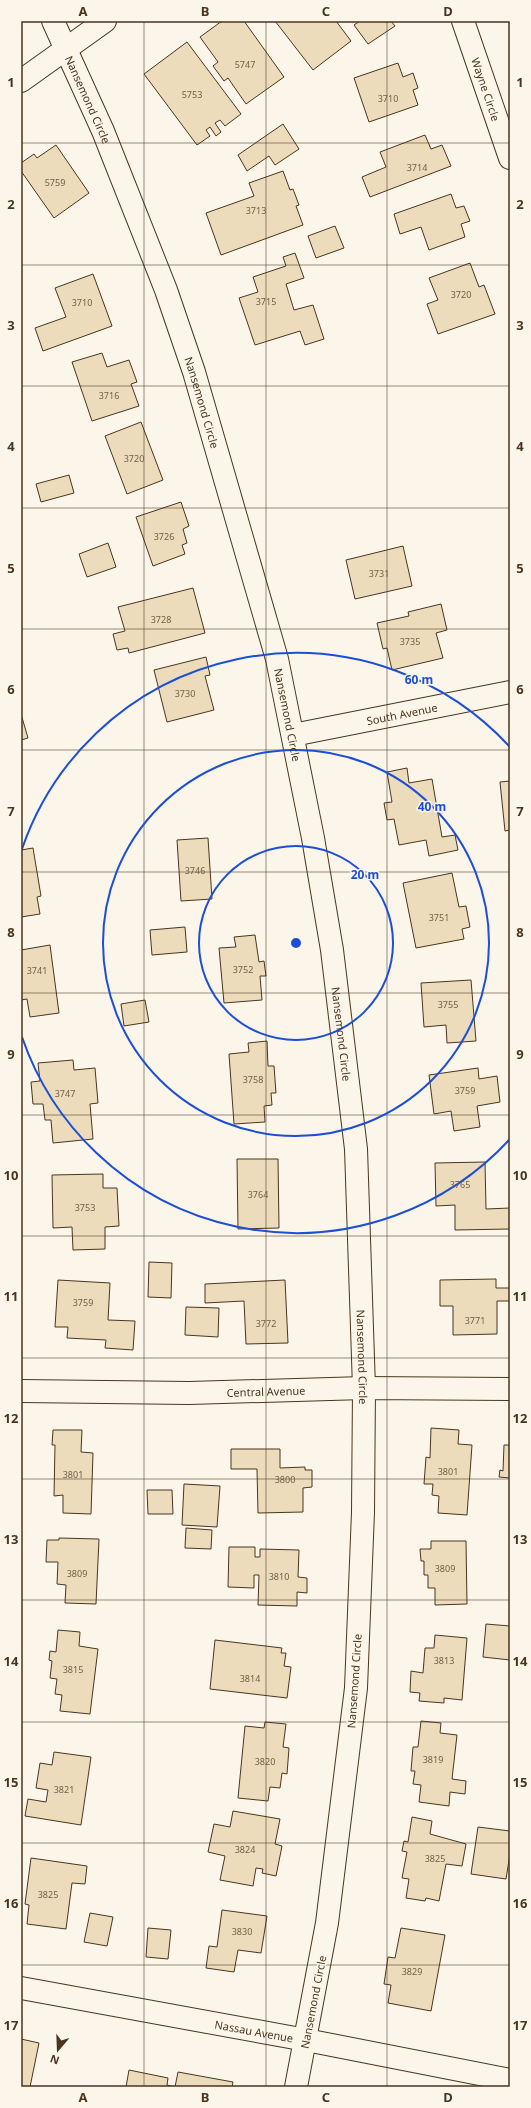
<svg xmlns="http://www.w3.org/2000/svg" width="531" height="2108" font-family="'Noto Sans',sans-serif">
<rect width="100%" height="100%" fill="#fbf6e9"/>
<!-- building -->
<g fill="#ecdcbc" stroke="#4a3520">
<path d="M222,21H244L284,77L246,104L228,78L224,81L213,66L218,62L200,37Z"/>
<path d="M275,21H336L351,41L313,70Z"/>
<path d="M360,21H391L395,26L368,44L354,25Z"/>
<path d="M187,42L241,114L225,126L220,120L215,123L221,132L216,136L210,127L206,130L210,136L197,145L144,74Z"/>
<path d="M398,63L403,77L413,73L418,88L413,90L418,105L369,122L354,78Z"/>
<path d="M283,124L299,149L275,165L269,156L247,171L238,155Z"/>
<path d="M425,135L431,149L442,145L451,166L370,197L362,177L386,167L380,152Z"/>
<path d="M56,145L89,193L54,218L21,171V163L34,154L37,158Z"/>
<path d="M283,171L290,190L293,189L299,205L296,206L303,225L221,255L206,213L254,196L249,183Z"/>
<path d="M451,194L456,208L464,206L470,221L461,224L465,237L429,250L421,227L400,234L394,214Z"/>
<path d="M335,226L344,248L316,258L308,236Z"/>
<path d="M295,253L304,278L286,284L294,310L313,305L324,339L305,345L300,331L255,345L239,298L258,292L253,277L286,266L283,257Z"/>
<path d="M470,263L479,287L484,285L495,314L438,334L427,304L438,300L429,278Z"/>
<path d="M93,274L112,326L43,351L35,328L66,317L55,288Z"/>
<path d="M102,353L107,367L129,360L137,382L131,384L139,406L92,421L72,362Z"/>
<path d="M141,422L163,480L127,494L105,436Z"/>
<path d="M69,475L74,493L41,502L36,484Z"/>
<path d="M181,502L189,526L183,529L187,543L182,545L185,554L153,566L136,517Z"/>
<path d="M108,543L116,567L87,577L79,554Z"/>
<path d="M403,546L412,586L355,599L346,560Z"/>
<path d="M193,588L205,633L129,653L128,648L117,650L113,634L125,631L118,607Z"/>
<path d="M441,604L447,630L436,633L443,658L392,670L387,648L383,649L377,623L409,616L408,612Z"/>
<path d="M206,657L210,675L205,676L214,710L167,722L154,670Z"/>
<path d="M21,714L28,738L21,740Z"/>
<path d="M407,768L409,783L432,779L442,837L455,835L458,850L429,856L426,840L399,845L394,819L387,820L384,803L392,802L387,772Z"/>
<path d="M510,781V830L505,831L500,782Z"/>
<path d="M208,838L212,899L181,901L177,840Z"/>
<path d="M33,848L41,896L37,897L40,914L21,917V850Z"/>
<path d="M452,873L459,907L466,906L470,927L462,929L464,939L416,948L403,883Z"/>
<path d="M185,927L187,952L152,955L150,930Z"/>
<path d="M255,935L259,962L264,961L266,976H260L262,1000L224,1003L219,948L236,947L234,937Z"/>
<path d="M50,945L59,1013L30,1017L27,999L21,1000V950Z"/>
<path d="M471,980L476,1041L447,1043L446,1025L424,1027L421,983Z"/>
<path d="M145,1000L149,1022L124,1026L121,1004Z"/>
<path d="M267,1041L268,1066H274L276,1093H271L272,1105L264,1106L265,1122L234,1124L229,1054L249,1052L248,1043Z"/>
<path d="M73,1060L74,1070L95,1068L98,1103L90,1104L93,1139L53,1143L51,1120H45L43,1104H33L31,1082L40,1081L38,1063Z"/>
<path d="M478,1068L479,1079L497,1076L500,1102L477,1106L480,1127L454,1131L451,1111L434,1114L429,1075Z"/>
<path d="M237,1159H278L279,1228L238,1229Z"/>
<path d="M485,1162L486,1209L510,1208V1229L455,1230V1205L436,1206L435,1163Z"/>
<path d="M103,1174V1188H117L119,1226L105,1227V1249L73,1250L72,1227L53,1228L52,1175Z"/>
<path d="M149,1262L172,1263L171,1298L148,1297Z"/>
<path d="M496,1279V1288H510V1301H497V1334L453,1335V1306H440V1280Z"/>
<path d="M58,1280L110,1283L108,1320L135,1321L133,1350L105,1348L106,1340L67,1338L68,1327H55Z"/>
<path d="M285,1280L288,1343L246,1344L244,1301L205,1303V1284Z"/>
<path d="M186,1307L219,1308L218,1337L185,1335Z"/>
<path d="M431,1428L459,1430L458,1444L472,1445L467,1515L438,1513L439,1496L432,1495L433,1484H424L426,1457L430,1458Z"/>
<path d="M53,1430H82L81,1452L93,1453L91,1514L63,1513V1495L54,1496L55,1445H52Z"/>
<path d="M504,1445H510V1478L499,1477L500,1470L503,1471Z"/>
<path d="M231,1449H280V1468L305,1467V1470H312V1487L303,1488V1512L258,1513L257,1469H231Z"/>
<path d="M184,1484L220,1486L217,1527L182,1525Z"/>
<path d="M147,1490H172L173,1514H148Z"/>
<path d="M186,1528L212,1530L211,1549L185,1548Z"/>
<path d="M59,1538L99,1539L96,1604L65,1603L66,1585L57,1584L58,1562H46L47,1540H59Z"/>
<path d="M431,1541H466L467,1604L435,1605V1588H428V1575H424V1561H421L420,1549H431Z"/>
<path d="M229,1547H255V1557H260V1549L299,1550L298,1577L307,1578V1593L297,1592V1606L258,1605L259,1575H254V1588L228,1587Z"/>
<path d="M486,1624L510,1626V1660L483,1657Z"/>
<path d="M58,1630L80,1632L79,1646L98,1649L90,1714L60,1711L62,1695L55,1694L57,1679L50,1678L52,1661L49,1660L50,1651L56,1652Z"/>
<path d="M435,1635L467,1638L462,1700L444,1698V1703L419,1701L420,1693L410,1692L411,1671L423,1673L425,1648H434Z"/>
<path d="M215,1640L282,1648L281,1653H286L284,1666L291,1667L287,1698L210,1689Z"/>
<path d="M421,1721L441,1723L440,1733L457,1735L452,1779L466,1781L465,1794L450,1792L449,1806L419,1802L421,1785L413,1784L415,1771H411L413,1747H418Z"/>
<path d="M265,1722L286,1724L283,1747L289,1748L287,1774L282,1773L280,1788L270,1787L268,1801L238,1798L245,1726L264,1728Z"/>
<path d="M54,1752L91,1757L81,1825L25,1816L28,1799L46,1802L48,1790L36,1788L40,1763L52,1765Z"/>
<path d="M233,1811L280,1819L275,1844L282,1846L276,1876L262,1873L263,1869L256,1868L253,1886L220,1880L225,1856L208,1852L214,1824L230,1827Z"/>
<path d="M412,1817L432,1821L430,1834L466,1844L462,1866L446,1864L439,1901L426,1898L425,1901L406,1898L409,1879L402,1878L407,1852L402,1851L404,1841L408,1842Z"/>
<path d="M478,1827L510,1831V1854L506,1879L471,1874Z"/>
<path d="M31,1858L87,1866L85,1884L72,1883L66,1929L27,1924L29,1905L25,1904Z"/>
<path d="M222,1910L267,1916L261,1953L238,1950L234,1972L206,1968L209,1946L217,1947Z"/>
<path d="M90,1913L113,1917L107,1946L84,1942Z"/>
<path d="M148,1928L171,1930L168,1959L146,1957Z"/>
<path d="M401,1928L445,1935L431,2011L388,2003L391,1985L384,1984L388,1957L395,1958Z"/>
<path d="M21,2039L39,2043L30,2087H21Z"/>
<path d="M129,2070L168,2078L167,2085L175,2087L178,2072L233,2082L232,2087H126Z"/>
</g>
<g fill="none" stroke-linecap="round" stroke-linejoin="round">
<defs>
<g id="minor">
<path id="s1" d="M53,21L103,131L166,290L194,372L277,659L313,838L332,950L356,1149L364,1388L363,1512L356,1688L327,1923L296,2087"/>
<path id="s2" d="M463,21L510,158"/>
<path id="s3" d="M293,735L510,692"/>
<path id="s4" d="M21,1391L189,1393L364,1388L510,1389"/>
<path id="s5" d="M21,1988L306,2040L510,2080"/>
</g>
<path id="major" d="M21,81L105,21"/>
</defs>
<!-- minor casing -->
<use href="#minor" stroke="#4a3520" stroke-width="24"/>
<!-- major casing -->
<use href="#major" stroke="#4a3520" stroke-width="24"/>
<!-- minor -->
<use href="#minor" stroke="#fbf6e9" stroke-width="22"/>
<!-- major -->
<use href="#major" stroke="#fbf6e9" stroke-width="22"/>
</g>
<!-- grid -->
<path fill="none" stroke="#4a3520" stroke-width="1" stroke-opacity="0.55" d="M144,21V2087M266,21V2087M387,21V2087M21,143H510M21,265H510M21,386H510M21,508H510M21,629H510M21,750H510M21,872H510M21,993H510M21,1115H510M21,1236H510M21,1358H510M21,1479H510M21,1600H510M21,1722H510M21,1843H510M21,1965H510"/>
<!-- distance rings -->
<g fill="none" stroke="#1d4ed8" stroke-width="2">
<circle cx="296" cy="943" r="97"/>
<circle cx="296" cy="943" r="193"/>
<path d="M510 1139A290 290 0 0 1 22 1037M22 849A290 290 0 0 1 510 747"/>
</g>
<g text-anchor="middle" dominant-baseline="central" stroke-width="3" stroke-linejoin="round" paint-order="stroke">
<!-- number labels -->
<g font-size="9" fill="#725f47">
<text x="245" y="64">5747</text>
<text x="192" y="94">5753</text>
<text x="388" y="98">3710</text>
<text x="417" y="167">3714</text>
<text x="55" y="182">5759</text>
<text x="256" y="210">3713</text>
<text x="461" y="294">3720</text>
<text x="266" y="301">3715</text>
<text x="82" y="302">3710</text>
<text x="109" y="395">3716</text>
<text x="134" y="458">3720</text>
<text x="164" y="536">3726</text>
<text x="379" y="573">3731</text>
<text x="161" y="619">3728</text>
<text x="410" y="641">3735</text>
<text x="185" y="693">3730</text>
<text x="195" y="870">3746</text>
<text x="439" y="917">3751</text>
<text x="243" y="969">3752</text>
<text x="37" y="970">3741</text>
<text x="448" y="1004">3755</text>
<text x="253" y="1079">3758</text>
<text x="465" y="1090">3759</text>
<text x="65" y="1093">3747</text>
<text x="460" y="1184">3765</text>
<text x="258" y="1194">3764</text>
<text x="85" y="1207">3753</text>
<text x="83" y="1302">3759</text>
<text x="475" y="1320">3771</text>
<text x="266" y="1323">3772</text>
<text x="448" y="1471">3801</text>
<text x="73" y="1474">3801</text>
<text x="285" y="1479">3800</text>
<text x="445" y="1568">3809</text>
<text x="77" y="1573">3809</text>
<text x="279" y="1576">3810</text>
<text x="444" y="1660">3813</text>
<text x="73" y="1669">3815</text>
<text x="250" y="1678">3814</text>
<text x="433" y="1759">3819</text>
<text x="265" y="1761">3820</text>
<text x="64" y="1789">3821</text>
<text x="245" y="1849">3824</text>
<text x="435" y="1858">3825</text>
<text x="48" y="1894">3825</text>
<text x="242" y="1931">3830</text>
<text x="412" y="1971">3829</text>
</g>
<!-- street labels -->
<g font-size="11" fill="#4a3520" stroke="#fbf6e9">
<text stroke="none"><textPath href="#s2" startOffset="72">Wayne Circle</textPath></text>
<text stroke="none"><textPath href="#s1" startOffset="86">Nansemond Circle</textPath></text>
<text stroke="none"><textPath href="#s1" startOffset="410">Nansemond Circle</textPath></text>
<text stroke="none"><textPath href="#s3" startOffset="111">South Avenue</textPath></text>
<text stroke="none"><textPath href="#s1" startOffset="734">Nansemond Circle</textPath></text>
<text stroke="none"><textPath href="#s1" startOffset="1058">Nansemond Circle</textPath></text>
<text stroke="none"><textPath href="#s1" startOffset="1382">Nansemond Circle</textPath></text>
<text stroke="none"><textPath href="#s4" startOffset="245">Central Avenue</textPath></text>
<text transform="translate(354 1681) rotate(-86)">Nansemond Circle</text>
<text transform="translate(313 2002) rotate(-79)">Nansemond Circle</text>
<text stroke="none"><textPath href="#s5" startOffset="237">Nassau Avenue</textPath></text>
</g>
</g>
<circle cx="296" cy="943" r="6" fill="#1d4ed8" stroke="#fbf6e9" stroke-width="2"/>
<g font-size="12" text-anchor="middle" font-weight="bold" fill="#1d4ed8" stroke="#fbf6e9" stroke-width="3" stroke-linejoin="round" paint-order="stroke">
<text x="419" y="684">60 m</text>
<text x="432" y="811">40 m</text>
<text x="365" y="879">20 m</text>
</g>
<!-- border -->
<rect width="531" height="2108" fill="none" stroke="#fbf6e9" stroke-width="44"/>
<!-- north arrow -->
<g transform="translate(58 2050) rotate(199)" stroke="#fbf6e9" stroke-width="3" paint-order="stroke">
<path d="M0-3L7 15L0 10L-7 15Z" fill="#4a3520"/>
<text y="-6" font-size="11" font-weight="bold" text-anchor="middle" fill="#4a3520">N</text>
</g>
<rect x="22" y="22" width="487" height="2064" fill="none" stroke="#4a3520" stroke-width="1.5"/>
<g font-size="13" text-anchor="middle" font-weight="bold" fill="#4a3520">
<text x="83" y="16">A</text>
<text x="205" y="16">B</text>
<text x="326" y="16">C</text>
<text x="448" y="16">D</text>
<text x="11" y="87">1</text>
<text x="520" y="87">1</text>
<text x="11" y="209">2</text>
<text x="520" y="209">2</text>
<text x="11" y="330">3</text>
<text x="520" y="330">3</text>
<text x="11" y="451">4</text>
<text x="520" y="451">4</text>
<text x="11" y="573">5</text>
<text x="520" y="573">5</text>
<text x="11" y="694">6</text>
<text x="520" y="694">6</text>
<text x="11" y="816">7</text>
<text x="520" y="816">7</text>
<text x="11" y="937">8</text>
<text x="520" y="937">8</text>
<text x="11" y="1059">9</text>
<text x="520" y="1059">9</text>
<text x="11" y="1180">10</text>
<text x="520" y="1180">10</text>
<text x="11" y="1301">11</text>
<text x="520" y="1301">11</text>
<text x="11" y="1423">12</text>
<text x="520" y="1423">12</text>
<text x="11" y="1544">13</text>
<text x="520" y="1544">13</text>
<text x="11" y="1666">14</text>
<text x="520" y="1666">14</text>
<text x="11" y="1787">15</text>
<text x="520" y="1787">15</text>
<text x="11" y="1908">16</text>
<text x="520" y="1908">16</text>
<text x="11" y="2030">17</text>
<text x="520" y="2030">17</text>
<text x="83" y="2102">A</text>
<text x="205" y="2102">B</text>
<text x="326" y="2102">C</text>
<text x="448" y="2102">D</text>
</g>
</svg>
